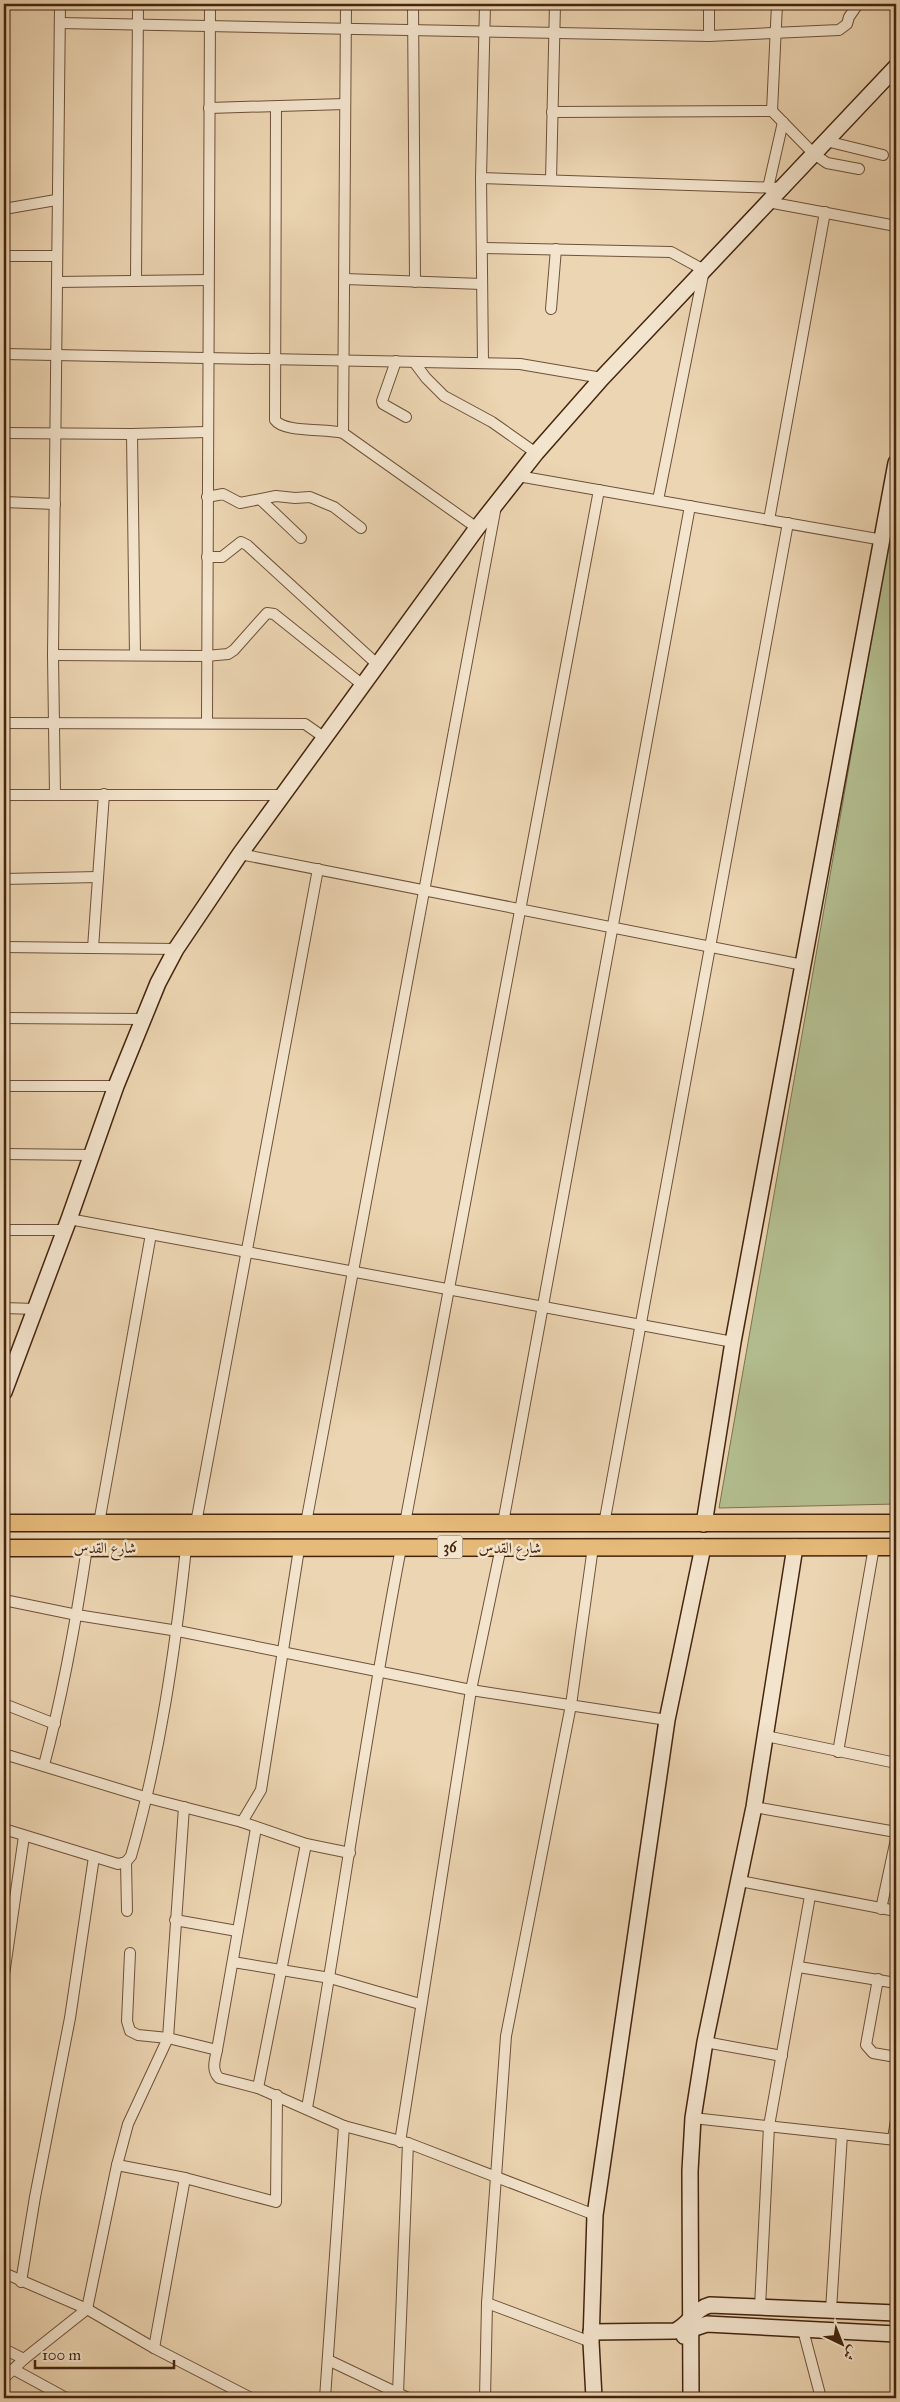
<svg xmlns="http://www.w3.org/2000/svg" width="900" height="2402" font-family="'IM FELL Great Primer',Amiri,serif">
<rect width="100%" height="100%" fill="#ecd5b2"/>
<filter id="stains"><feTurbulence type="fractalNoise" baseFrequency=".004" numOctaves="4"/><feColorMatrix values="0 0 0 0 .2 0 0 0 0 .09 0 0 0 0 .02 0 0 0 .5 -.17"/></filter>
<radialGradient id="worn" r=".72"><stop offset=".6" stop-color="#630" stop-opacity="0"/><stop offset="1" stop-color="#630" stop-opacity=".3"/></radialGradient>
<!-- green -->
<path fill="#b3be90" stroke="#7c7250" d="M896,499V1504L719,1508Z"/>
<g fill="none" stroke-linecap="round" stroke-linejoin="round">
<defs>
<g id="street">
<path d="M413,4L415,282"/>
<path d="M60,23L709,36L839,30L847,24L849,17L858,4"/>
<path d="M709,36V4"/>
<path d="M276,107L275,420C284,433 327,428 343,433L477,528"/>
<path d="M209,108L345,104"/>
<path d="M772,111L777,4"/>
<path d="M552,112L772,111L814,154L827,163L859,169"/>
<path d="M826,141L883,155"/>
<path d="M481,178L781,188"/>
<path d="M551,180L555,4"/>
<path d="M768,188L783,122"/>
<path d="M768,202L896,226"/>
<path d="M4,209L56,200"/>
<path d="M482,248L671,252L704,270L658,500"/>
<path d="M4,256H57"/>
<path d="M345,279L482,284"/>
<path d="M136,281L138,4"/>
<path d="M57,282L208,280"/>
<path d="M551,309L556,249"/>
<path d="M4,354L520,364L602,378"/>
<path d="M396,361L382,401L383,404L406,417"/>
<path d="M414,362L426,378L444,396L492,422L536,453"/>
<path d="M483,363L481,178L485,4"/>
<path d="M4,433L132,434L207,432"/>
<path d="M343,433L346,4"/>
<path d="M132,434L135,655"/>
<path d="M518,476L883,540"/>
<path d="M207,497L223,494L240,503L276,496L295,498L310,497L334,507L361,528"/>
<path d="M261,500L301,538"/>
<path d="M4,502L55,504"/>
<path d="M769,520L825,212"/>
<path d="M207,557H222L241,542L247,545L378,665"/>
<path d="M53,655L206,656L228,654L234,650L267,613L274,614L364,686"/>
<path d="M4,723L305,724L325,738"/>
<path d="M207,723L210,4"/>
<path d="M4,795H284"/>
<path d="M55,795L53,655L60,4"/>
<path d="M240,854L803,965"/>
<path d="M4,879L98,877"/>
<path d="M4,947L176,949"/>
<path d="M93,948L104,794"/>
<path d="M4,1018L142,1019"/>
<path d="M4,1086H116"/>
<path d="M4,1154L91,1155"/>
<path d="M69,1219L733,1342"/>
<path d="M4,1230H65"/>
<path d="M4,1308L35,1309"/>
<path d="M99,1523L151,1234"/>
<path d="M196,1523L318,869"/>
<path d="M306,1523L496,506"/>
<path d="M405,1523L599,490"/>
<path d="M503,1523L690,506"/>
<path d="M604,1524L788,523"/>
<path d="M4,1600L77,1615L178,1631L471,1690L667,1720"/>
<path d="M4,1704L55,1724"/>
<path d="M766,1736L896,1763"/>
<path d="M838,1752L874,1547"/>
<path d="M4,1754L148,1798L242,1822L306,1844L350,1853"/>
<path d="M44,1765C63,1694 76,1621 87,1548"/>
<path d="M754,1807L896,1832"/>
<path d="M242,1822L261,1790L299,1549"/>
<path d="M256,1828L217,2050C215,2060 211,2070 219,2078L258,2088L344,2126L408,2143L595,2215"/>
<path d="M4,1829L118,1864L126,1862"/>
<path d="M740,1881L896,1911"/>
<path d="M881,1909L896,1839"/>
<path d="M127,1911L126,1862L131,1856C160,1756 175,1652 186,1548"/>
<path d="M175,1920L237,1931"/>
<path d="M130,1953L127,2021L130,2031L138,2035L168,2038L217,2050"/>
<path d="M233,1962L330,1978L420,2004"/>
<path d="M799,1967L896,1983"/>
<path d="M4,1975L24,1836"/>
<path d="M878,1979L866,2045L873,2053L896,2057"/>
<path d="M705,2042L782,2056"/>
<path d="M258,2088L306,1844"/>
<path d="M307,2108C340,1922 365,1734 401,1548"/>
<path d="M693,2118L896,2140"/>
<path d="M893,2139L896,2120"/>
<path d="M400,2142L471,1690L501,1547"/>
<path d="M117,2165L185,2178L276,2202L277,2095"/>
<path d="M4,2273L87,2309L154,2348L251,2398"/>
<path d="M21,2282L35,2197L70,2018L94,1857"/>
<path d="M487,2303L591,2342"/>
<path d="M760,2307L769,2126L810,1896"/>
<path d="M831,2310L842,2134"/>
<path d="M803,2330L821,2398"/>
<path d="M154,2348L185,2178"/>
<path d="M4,2349L24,2359"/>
<path d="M328,2360L408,2398"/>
<path d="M13,2369L66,2398"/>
<path d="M4,2378L24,2359L87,2309L117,2165L128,2124L168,2038L184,1807"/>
<path d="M398,2393L408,2143"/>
<path d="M325,2398L344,2126"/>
<path d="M485,2398L487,2303L506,2036L571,1705L593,1547"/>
</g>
<g id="secondary">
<path d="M4,1392L69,1219L116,1086L158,983L176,949L240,854L477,528L536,453L602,378L896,67"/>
<path d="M704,1524L733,1342L896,463"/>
<path d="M591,2332L675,2331C690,2324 694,2309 710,2305L896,2313"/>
<path d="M684,2336L695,2328L707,2324L896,2334"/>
<path d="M594,2398L591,2342L595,2215L667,1720L703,1547"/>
<path d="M691,2398L690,2171L693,2118L705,2042L754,1807L795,1547"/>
</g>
<g id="primary">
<path d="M4,1523H896"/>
<path d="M4,1548L896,1547"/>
</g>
</defs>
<!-- street casing -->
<use href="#street" stroke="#6f5138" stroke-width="12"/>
<!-- secondary casing -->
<use href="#secondary" stroke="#45250f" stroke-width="18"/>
<!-- primary casing -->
<use href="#primary" stroke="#45250f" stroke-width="19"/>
<!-- street -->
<use href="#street" stroke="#f3e4cd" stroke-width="10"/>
<!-- secondary -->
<use href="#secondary" stroke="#f3e4cd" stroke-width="15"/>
<!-- primary -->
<use href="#primary" stroke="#e6ba79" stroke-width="16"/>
</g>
<g text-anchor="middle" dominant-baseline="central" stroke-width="5" stroke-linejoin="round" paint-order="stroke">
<!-- shield labels -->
<rect fill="#f3e4cd" stroke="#795e48" stroke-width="1" x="437.5" y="1535.5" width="25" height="23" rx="4"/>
<g font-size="14" font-weight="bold" fill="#45250f">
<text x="450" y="1547">36</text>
</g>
<!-- street labels -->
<g font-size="15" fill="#45250f" stroke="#f3e4cd">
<text x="105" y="1548">شارع القدس</text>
<text x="510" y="1548">شارع القدس</text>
</g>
</g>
<!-- margin -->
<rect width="900" height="2402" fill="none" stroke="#ecd5b2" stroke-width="20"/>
<rect x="5" y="5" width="890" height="2392" fill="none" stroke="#45250f" stroke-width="2.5"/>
<rect x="10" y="10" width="880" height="2382" fill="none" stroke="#45250f"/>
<!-- north arrow -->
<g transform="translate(842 2344) rotate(137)" stroke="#f3e4cd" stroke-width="4" paint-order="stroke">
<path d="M0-4L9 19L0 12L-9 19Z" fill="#45250f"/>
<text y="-8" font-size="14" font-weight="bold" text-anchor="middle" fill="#45250f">ش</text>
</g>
<!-- scale -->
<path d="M35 2360v8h139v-8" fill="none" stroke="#45250f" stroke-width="2.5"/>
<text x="42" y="2360" font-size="15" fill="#45250f" stroke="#f3e4cd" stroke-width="4" paint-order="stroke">100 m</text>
<rect width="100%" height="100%" filter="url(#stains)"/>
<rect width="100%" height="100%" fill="url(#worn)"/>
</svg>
